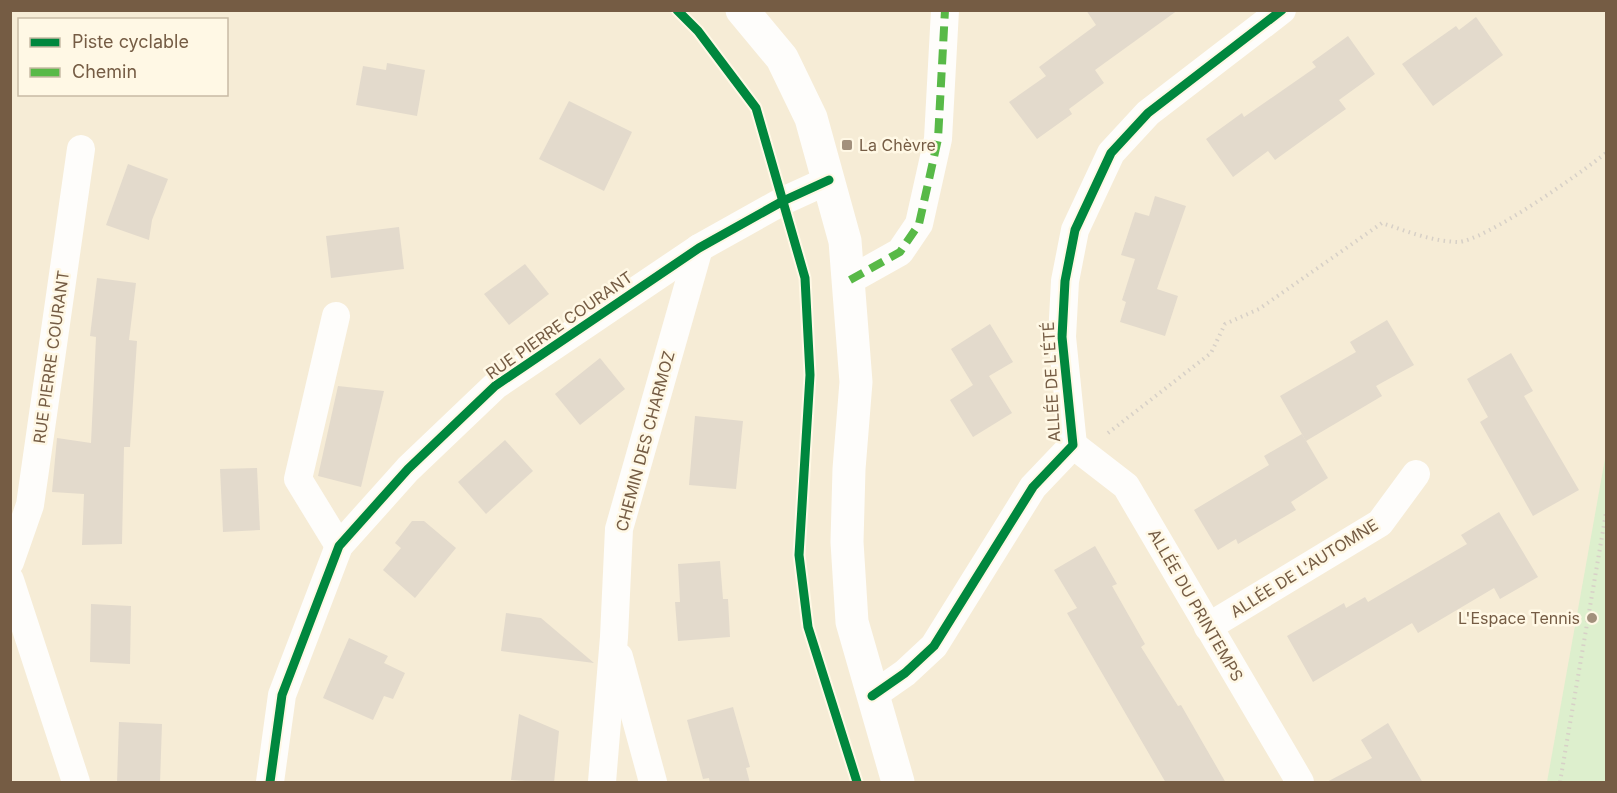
<svg xmlns="http://www.w3.org/2000/svg" width="1617" height="793" font-family="Inter,sans-serif">
<rect width="100%" height="100%" fill="#f6f2e4"/>
<!-- residential -->
<path fill="#f6ecd6" fill-rule="evenodd" d="M11,11H1606V782H11ZM20,20H226V94H20Z"/>
<!-- green -->
<path fill="#ddefcd" d="M1606,453V782H1547Z"/>
<!-- building -->
<g fill="#e3dacc">
<path d="M1086,10H1178L1095,70L1104,83L1069,109L1072,114L1037,139L1009,102L1046,76L1039,67L1096,25Z"/>
<path d="M1476,17L1503,55L1433,106L1402,64L1456,26L1459,30Z"/>
<path d="M1348,36L1375,74L1339,100L1346,109L1311,134L1275,160L1268,151L1233,177L1206,139L1242,113L1244,117L1316,67L1312,62Z"/>
<path d="M387,63L425,70L417,116L356,105L363,66L386,70Z"/>
<path d="M569,101L632,132L604,191L539,159Z"/>
<path d="M128,164L168,179L152,220L149,240L106,225Z"/>
<path d="M1155,196L1186,206L1157,289L1178,296L1165,336L1120,322L1126,302L1122,300L1135,259L1121,255L1135,212L1149,216Z"/>
<path d="M399,227L404,269L331,278L326,236Z"/>
<path d="M525,264L549,294L509,325L484,294Z"/>
<path d="M97,278L136,283L129,340L137,341L130,447H124L122,544L82,545L84,494L52,492L57,438L91,443L96,337L90,336Z"/>
<path d="M1387,320L1414,365L1376,386L1382,396L1306,441L1280,396L1356,352L1350,342Z"/>
<path d="M990,324L1013,362L989,376L1012,413L973,437L950,400L973,385L951,349Z"/>
<path d="M1511,353L1533,391L1524,396L1579,490L1533,516L1480,422L1488,417L1467,379Z"/>
<path d="M600,358L625,389L580,425L555,394Z"/>
<path d="M338,386L384,391L361,487L318,476Z"/>
<path d="M695,416L743,421L736,489L689,485Z"/>
<path d="M1302,434L1328,478L1291,502L1296,510L1238,544L1236,539L1218,550L1194,510L1269,465L1264,456Z"/>
<path d="M505,440L533,471L486,514L458,482Z"/>
<path d="M257,468L260,530L223,532L220,469Z"/>
<path d="M1499,512L1538,577L1500,599L1494,588L1418,633L1412,623L1313,682L1287,636L1344,603L1346,608L1365,597L1368,602L1467,544L1461,535Z"/>
<path d="M412,521H424L456,548L415,598L383,570L401,548L395,543Z"/>
<path d="M1095,546L1117,584L1112,586L1145,644L1141,647L1178,706L1181,705L1226,783H1166L1067,613L1077,608L1054,570Z"/>
<path d="M720,561L723,599H728L730,637L678,641L675,602H680L678,564Z"/>
<path d="M91,604L131,606L130,664L90,662Z"/>
<path d="M506,613L541,618L594,663L501,651Z"/>
<path d="M349,638L388,656L384,663L405,673L393,699L384,696L373,720L323,698Z"/>
<path d="M733,707L750,767L746,768L750,783H710L709,778L703,779L687,720Z"/>
<path d="M519,714L559,731L554,783L511,780Z"/>
<path d="M119,722L162,724L160,783H117Z"/>
<path d="M1388,723L1423,783H1325L1372,758L1361,740Z"/>
</g>
<g fill="none" stroke-linecap="round" stroke-linejoin="round">
<!-- path -->
<g stroke="#d7d0c7" stroke-width="4" stroke-dasharray="1.5 4.5" stroke-linecap="butt">
<path d="M1108,433L1211,353L1225,324L1259,309L1382,223C1406,231 1431,241 1457,242C1484,242 1582,172 1606,153"/>
<path d="M1560,782L1606,513"/>
</g>
<!-- street -->
<g stroke="#fefdfb" stroke-width="28">
<path d="M850,280L900,252L919,224L938,139L945,10"/>
<path d="M336,316L298,479L339,546"/>
<path d="M1073,445L1126,486L1300,782"/>
<path d="M10,562L30,505L81,149"/>
<path d="M10,580L76,782"/>
<path d="M1208,627L1380,523L1416,474"/>
<path d="M619,657L653,782"/>
<path d="M872,696L905,673L934,646L1033,487L1073,445L1062,337L1065,281L1075,230L1111,153L1148,113L1282,10"/>
<path d="M270,782L282,695L339,546L408,469L495,386L699,248L783,201L829,180"/>
<path d="M602,782L614,637L619,529L699,248"/>
</g>
<!-- secondary -->
<path stroke="#fefdfb" stroke-width="33" d="M742,10L782,58L811,118L845,241L856,382L849,469L847,542L852,622L898,782"/>
<!-- quiet -->
<path stroke="#58b947" stroke-width="8" stroke-dasharray="15 8" stroke-linecap="butt" d="M850,280L900,252L919,224L938,139L945,10"/>
<defs>
<g id="cycleway">
<path d="M677,10L698,31L756,108L805,278L810,375L799,555L808,627L857,782"/>
<path d="M872,696L905,673L934,646L1033,487L1073,445L1062,337L1065,281L1075,230L1111,153L1148,113L1282,10"/>
<path d="M270,782L282,695L339,546L408,469L495,386L699,248L783,201L829,180"/>
</g>
</defs>
<!-- cycleway casing -->
<use href="#cycleway" stroke="#fff8e5" stroke-width="13"/>
<!-- cycleway -->
<use href="#cycleway" stroke="#00873e" stroke-width="9"/>
</g>
<!-- markers -->
<g fill="#a2907c" stroke="#fff8e5" stroke-width="2">
<rect x="841" y="139" width="12" height="12" rx="3"/>
<circle cx="1592" cy="618" r="6"/>
</g>
<g text-anchor="middle" dominant-baseline="central" stroke-width="5" stroke-linejoin="round" paint-order="stroke">
<!-- poi labels -->
<g font-size="16" fill="#755c44" stroke="#fff8e5" text-anchor="start">
<text x="859" y="145">La Chèvre</text>
<text x="1580" y="618" text-anchor="end">L'Espace Tennis</text>
</g>
<!-- street labels -->
<g font-size="16" fill="#755c44" stroke="#fff8e5">
<text transform="translate(559 325) rotate(-35)">RUE PIERRE COURANT</text>
<text transform="translate(51 357) rotate(-82)">RUE PIERRE COURANT</text>
<text transform="translate(1051 382) rotate(-93)">ALLÉE DE L'ÉTÉ</text>
<text transform="translate(645 441) rotate(-75)">CHEMIN DES CHARMOZ</text>
<text transform="translate(1304 568) rotate(-32)">ALLÉE DE L'AUTOMNE</text>
<text transform="translate(1196 605) rotate(60)">ALLÉE DU PRINTEMPS</text>
</g>
</g>
<!-- border -->
<rect width="1617" height="793" fill="none" stroke="#755c44" stroke-width="24"/>
<!-- legend -->
<rect x="18" y="18" width="210" height="78" fill="#fff8e5" stroke="#c8baa5" stroke-width="1.5"/>
<rect x="30" y="38" width="30" height="9" fill="#00873e" stroke="#c8baa5" stroke-width="1.5"/>
<text x="72" y="48" font-size="18" fill="#755c44">Piste cyclable</text>
<rect x="30" y="68" width="30" height="9" fill="#58b947" stroke="#c8baa5" stroke-width="1.5"/>
<text x="72" y="78" font-size="18" fill="#755c44">Chemin</text>
</svg>
